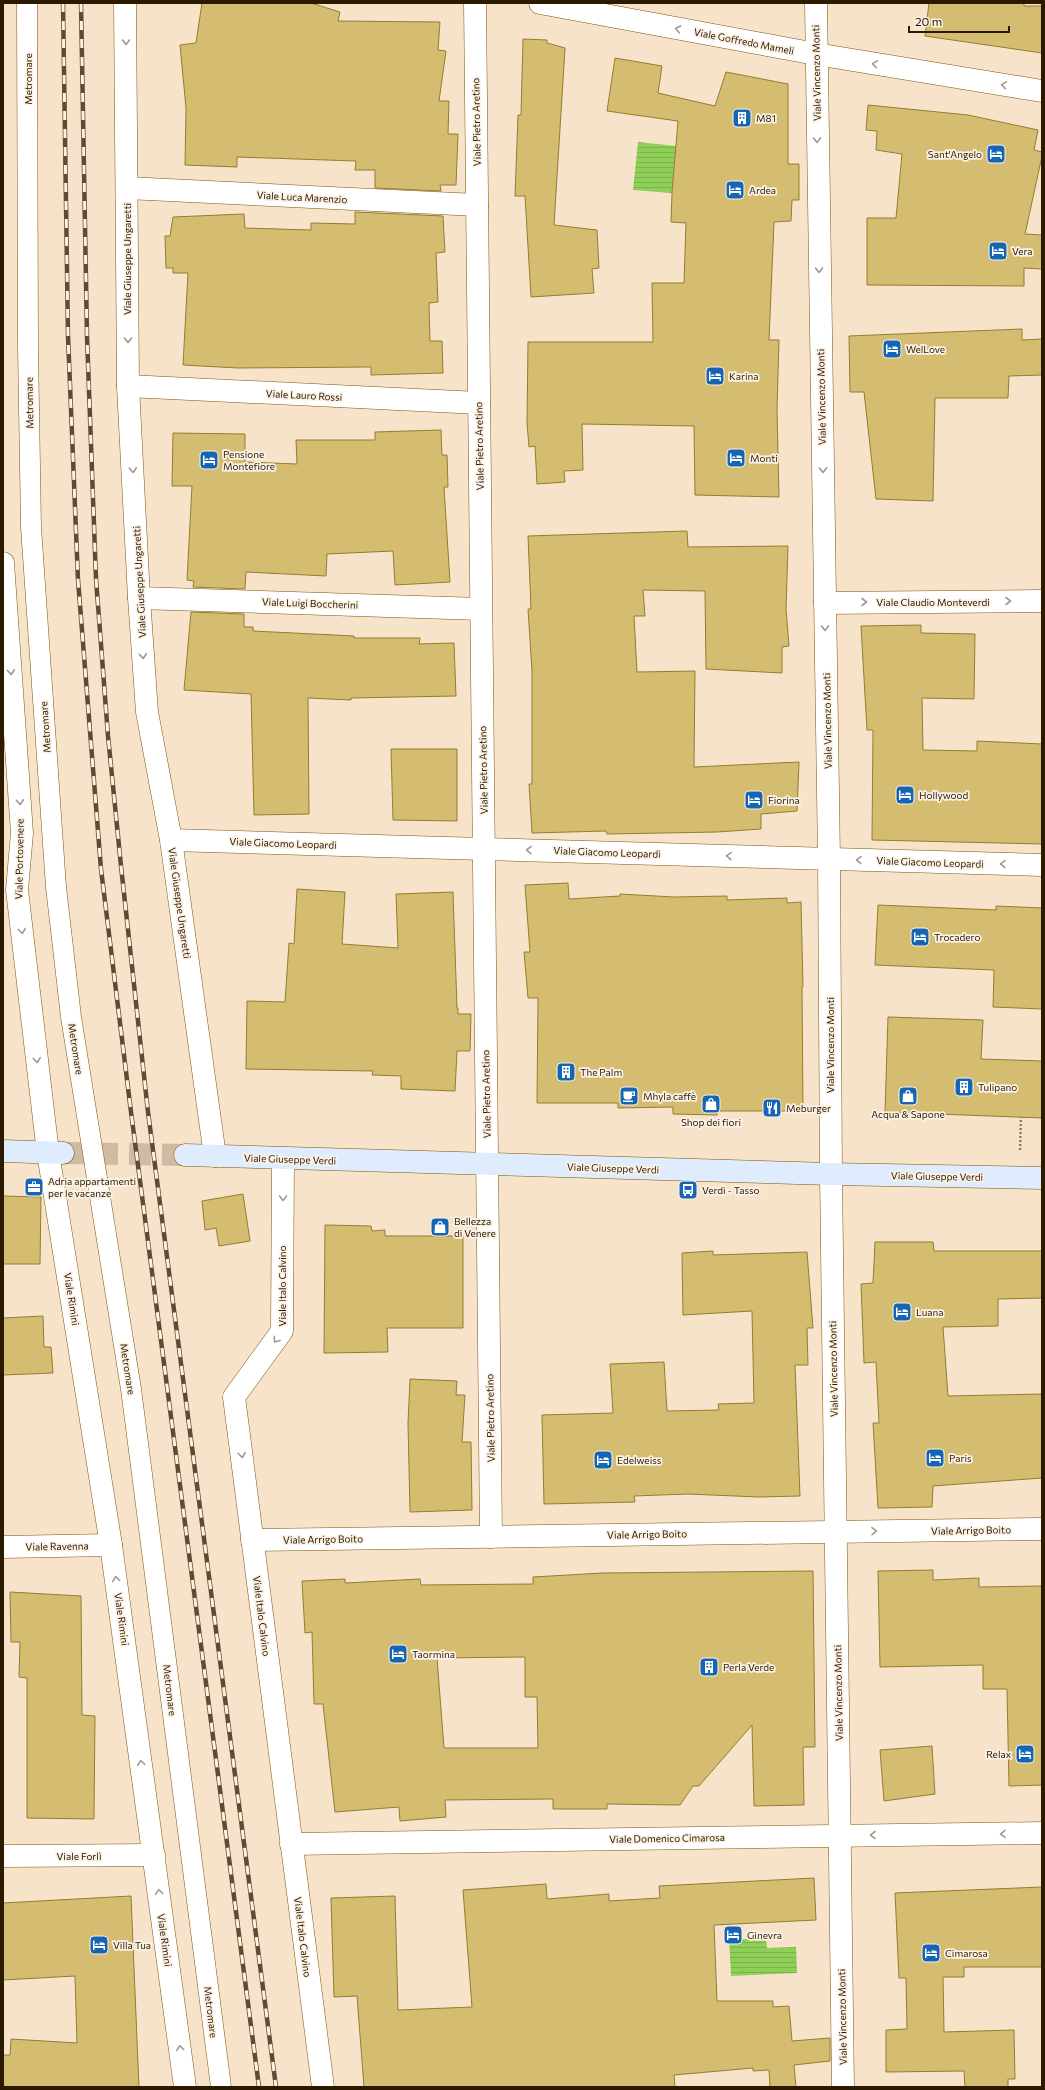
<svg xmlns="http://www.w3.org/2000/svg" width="1045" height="2090" font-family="Commissioner,sans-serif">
<defs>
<pattern id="water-rules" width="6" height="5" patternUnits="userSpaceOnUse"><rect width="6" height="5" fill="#8ed057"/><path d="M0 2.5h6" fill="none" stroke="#7bb24a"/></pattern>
</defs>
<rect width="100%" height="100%" fill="#f7e3ca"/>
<!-- water -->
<g fill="url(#water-rules)">
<path d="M638,142L676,146L672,193L633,190Z"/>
<path d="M766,1938L767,1948L796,1947L797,1973L731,1976L729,1940Z"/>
</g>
<!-- building -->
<g fill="#d4bd71" stroke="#937d2f" fill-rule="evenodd">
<path d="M202,3H311L340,12L338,21L440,22L438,50L446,51L439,101H449L448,134H458L456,185H440L441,191L375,188V170H355L356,161L237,157V167L185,165L186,108L180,45L196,43Z"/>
<path d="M929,3H1024V6H1042V53L925,36Z"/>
<path d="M523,39L547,40V43L565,48L554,225L597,230L599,268L592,269L594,293L531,297L525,196H515L518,115H521Z"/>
<path d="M615,58L662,66L658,93L715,106L726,72L788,84V164H799V200H792L791,221L774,222L769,340H779L777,409L779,497L695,495L694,426L582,424L583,470L564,471L565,482L537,484L535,446L529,447L527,423L528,342H653L652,283H684L686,223L671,222L672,193L678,121L607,111Z"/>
<path d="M868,105L968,115L1038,130L1034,150L1042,152V156L1025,234L1042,235V269L1024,268V286L867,285V218H896L902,154L876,150L877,131L866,130Z"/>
<path d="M355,212L443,216L445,252L436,253L438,302L429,303L430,341H442L443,373L371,375V367L238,368L183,365L188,273H173V268H166L165,236H170L173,217L244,214L245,228L311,230V223L355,224Z"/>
<path d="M1022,329V340L1042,339V375L1009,376L1008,398H935L933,501L876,499L864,392H850L849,336Z"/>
<path d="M441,430L442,455H447L448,487H444L450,582L395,585L393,551L327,554L326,576L246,572L245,589L193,587L194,581L187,580L192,486H172L173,433L245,434V462L297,464L296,440H375V432Z"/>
<path d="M687,531L688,547L788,546L786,609L789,646L782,647V673L706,669L705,591L643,590L645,616H634L637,672L695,671L694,767L799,762L797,811L761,814V829L717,832L607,834L606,831L532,833L529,784H532V671L528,609H531L528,536Z"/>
<path d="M191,612L244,614V627H253V631L354,636V638H420L419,644L454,643L456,696L351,698V700L308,698L309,814L254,815L251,694L184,690Z"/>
<path d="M921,625V633L975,634L974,699L922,698L923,750L977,751V741L1042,744V844L872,840L873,730H867L861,626Z"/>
<path d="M391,749H457V821L393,820Z"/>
<path d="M568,883L569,899L620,896V894L674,897L727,896V900L787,898V903L801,902L803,987H802L803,1111H717V1115L673,1114V1107L618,1108V1103H537L538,998H528L524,952H530L525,885Z"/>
<path d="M297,889L345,892L342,944L398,948L396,894L453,892L457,1008H458V1014H471L470,1051H457L455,1091L401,1089V1076L372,1075L373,1071L246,1069L247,1001L285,1002L289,943L294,944Z"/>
<path d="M878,905L996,910V906L1042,908V1009L993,1007L994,970L875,965Z"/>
<path d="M888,1017L983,1020L981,1059L1042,1061V1118L885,1112Z"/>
<path d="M243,1194L250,1241L219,1246L216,1228L205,1230L202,1201Z"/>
<path d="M3,1196L41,1197L40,1264H3Z"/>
<path d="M325,1225L371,1226L372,1231L385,1230V1236H463V1328H387L388,1352L324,1353Z"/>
<path d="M875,1242H933L934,1251H1042V1298L998,1299V1326L943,1327L948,1396L1042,1394V1478L933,1486L932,1507L878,1508L873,1423H879L876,1362L864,1363L861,1284L873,1283Z"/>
<path d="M713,1251V1255L807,1252L813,1328H807L808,1365H795L800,1496L759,1497L688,1494L634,1496L635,1502L544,1504L542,1415L613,1413L610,1364L664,1362L667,1411L719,1410L718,1404L754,1403L752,1311L683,1315L682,1253Z"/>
<path d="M43,1316L44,1347H51L53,1373L3,1375V1318Z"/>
<path d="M410,1379L457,1381L456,1395H465L462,1442H471L472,1510L410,1512L408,1423Z"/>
<path d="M933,1570V1580L979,1578V1587L1042,1586V1785L1009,1786L1007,1689H983V1665L880,1667L878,1571Z"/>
<path d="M813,1571L815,1747H803L804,1805L754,1806L752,1725L699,1786H693L680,1805L607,1804V1809H553V1799L445,1800L446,1817L400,1821L399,1807L335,1812L323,1704H314L312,1632L305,1633L302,1581L345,1579V1583L420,1579L421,1585L533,1584V1577L603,1573ZM525,1657V1697H537L538,1748H444L437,1658Z"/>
<path d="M10,1592L81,1596L82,1715L95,1716L94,1819L27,1818V1678L19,1677L20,1642H11Z"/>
<path d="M932,1746L935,1794L884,1801L880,1750Z"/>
<path d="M814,1878L816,1920L714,1925L717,2001H773V2007L789,2006L792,2041L830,2038V2061L794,2065L796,2087H770L769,2070L753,2071V2068L674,2075L675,2087H364L357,1996L334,1997L331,1898L395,1896L398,2010L472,2007L463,1890L546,1884L547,1899L609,1894V1901L660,1898L659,1886Z"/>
<path d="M1042,1887V1967H964V1977H943L944,2032L1014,2030L1015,2079H1008V2087H965L964,2071L886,2072V2030L907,2029L906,1978H899L895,1893Z"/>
<path d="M131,1896L139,2087H3V2055H10L11,2039L77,2043L75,1976L3,1980V1903Z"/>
</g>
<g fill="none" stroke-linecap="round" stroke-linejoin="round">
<!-- secondary-tunnel -->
<path stroke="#cebba2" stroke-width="22" stroke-dasharray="22 11" stroke-linecap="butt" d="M63,1153L185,1155"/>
<defs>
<path id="lane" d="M27,3L28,348L31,527L56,887L71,1017L131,1389L221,2087"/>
<g id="street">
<path d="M125,3L128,386L139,598L147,712L171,840L215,1156"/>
<path d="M475,3L491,1537"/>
<path d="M540,3L816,54L1042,91"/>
<path d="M816,3L829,859L831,1174L843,2087"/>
<path d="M127,188L477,205"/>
<path d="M128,386L479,403"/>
<path d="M3,563L22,833L17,890L48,1153L111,1545L185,2087"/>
<path d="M139,598L481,609"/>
<path d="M825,603L1042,601"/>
<path d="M171,840L1042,865"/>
<path d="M283,1159L282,1331L234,1397L323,2087"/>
<path d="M252,1540L1042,1529"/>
<path d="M3,1547L111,1545"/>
<path d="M291,1844L1042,1833"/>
<path d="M3,1856L154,1855"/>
</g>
<g id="secondary">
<path d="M3,1151L63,1153"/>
<path d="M185,1155L831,1174L1042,1178"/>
</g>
</defs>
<!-- lane casing -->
<use href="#lane" stroke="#815509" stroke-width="21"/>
<!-- street casing -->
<use href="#street" stroke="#815509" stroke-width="23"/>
<!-- secondary casing -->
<use href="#secondary" stroke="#815509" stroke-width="23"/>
<!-- path -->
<path stroke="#8e7b62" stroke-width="2.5" stroke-dasharray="2 2" stroke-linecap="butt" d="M1020,1150L1021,1117"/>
<!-- lane -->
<use href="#lane" stroke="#fff" stroke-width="20"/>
<!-- street -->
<use href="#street" stroke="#fff" stroke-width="22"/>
<!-- secondary -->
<use href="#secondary" stroke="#deecfd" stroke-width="22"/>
<defs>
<g id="rail">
<path d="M63,3L68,336L78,580L101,869L131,1112L259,2087"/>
<path d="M81,3L87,336L96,579L108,736L121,866L148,1112L276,2087"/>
</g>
</defs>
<!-- rail casing -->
<use href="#rail" stroke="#5e4b32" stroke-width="4.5"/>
<!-- rail -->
<use href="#rail" stroke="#fcf2e5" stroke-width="3" stroke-dasharray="9" stroke-linecap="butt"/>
</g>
<!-- one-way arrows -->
<defs><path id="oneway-chevron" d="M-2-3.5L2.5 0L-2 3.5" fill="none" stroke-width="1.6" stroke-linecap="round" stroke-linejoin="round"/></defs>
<g stroke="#a0988c">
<use href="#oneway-chevron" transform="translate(678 29) rotate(-169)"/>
<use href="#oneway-chevron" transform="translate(126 42) rotate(90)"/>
<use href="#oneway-chevron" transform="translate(875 64) rotate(-171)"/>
<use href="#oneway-chevron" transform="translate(1004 85) rotate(-171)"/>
<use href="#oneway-chevron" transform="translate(817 140) rotate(89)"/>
<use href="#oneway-chevron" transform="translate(819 270) rotate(89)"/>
<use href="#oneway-chevron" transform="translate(128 340) rotate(90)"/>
<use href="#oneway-chevron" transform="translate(133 470) rotate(87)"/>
<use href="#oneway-chevron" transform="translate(823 470) rotate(89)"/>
<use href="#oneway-chevron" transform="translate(1008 601)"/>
<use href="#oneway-chevron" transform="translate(864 602)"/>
<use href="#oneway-chevron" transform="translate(825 628) rotate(89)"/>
<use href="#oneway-chevron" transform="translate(143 656) rotate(86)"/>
<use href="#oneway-chevron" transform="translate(11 672) rotate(86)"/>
<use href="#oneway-chevron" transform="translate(20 802) rotate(86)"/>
<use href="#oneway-chevron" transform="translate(529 850) rotate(-178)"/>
<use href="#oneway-chevron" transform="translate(729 856) rotate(-178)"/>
<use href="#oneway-chevron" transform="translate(859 860) rotate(-178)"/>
<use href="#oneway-chevron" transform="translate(1003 864) rotate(-178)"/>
<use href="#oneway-chevron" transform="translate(22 931) rotate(83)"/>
<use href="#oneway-chevron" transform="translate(37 1060) rotate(83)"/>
<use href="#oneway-chevron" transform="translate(283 1198) rotate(90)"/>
<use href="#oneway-chevron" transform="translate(276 1340) rotate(126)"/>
<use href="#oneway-chevron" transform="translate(242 1455) rotate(83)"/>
<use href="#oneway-chevron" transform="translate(874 1531) rotate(-1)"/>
<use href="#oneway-chevron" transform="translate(116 1579) rotate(-98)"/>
<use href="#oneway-chevron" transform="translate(141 1763) rotate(-98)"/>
<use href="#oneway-chevron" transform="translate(1003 1834) rotate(179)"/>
<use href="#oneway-chevron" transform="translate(873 1835) rotate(179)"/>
<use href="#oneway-chevron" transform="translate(159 1892) rotate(-98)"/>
<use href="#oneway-chevron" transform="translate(180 2048) rotate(-98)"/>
</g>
<!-- icons -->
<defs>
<symbol id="building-square" viewBox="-11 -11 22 22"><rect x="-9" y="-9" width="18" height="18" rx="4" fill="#1665b4" stroke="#fcf2e5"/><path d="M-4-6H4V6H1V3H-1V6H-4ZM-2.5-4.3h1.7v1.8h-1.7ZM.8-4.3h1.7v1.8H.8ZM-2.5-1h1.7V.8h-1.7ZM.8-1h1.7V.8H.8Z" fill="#fff"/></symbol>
<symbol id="hotel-square" viewBox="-11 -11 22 22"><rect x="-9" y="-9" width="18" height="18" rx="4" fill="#1665b4" stroke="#fcf2e5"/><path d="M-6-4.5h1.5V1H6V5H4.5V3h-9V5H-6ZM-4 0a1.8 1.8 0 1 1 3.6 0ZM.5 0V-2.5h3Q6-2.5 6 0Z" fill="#fff"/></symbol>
<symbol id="cafe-square" viewBox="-11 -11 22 22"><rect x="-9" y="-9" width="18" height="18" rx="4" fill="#1665b4" stroke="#fcf2e5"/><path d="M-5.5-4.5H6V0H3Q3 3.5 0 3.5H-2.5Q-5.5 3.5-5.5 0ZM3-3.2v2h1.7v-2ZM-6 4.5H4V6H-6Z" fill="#fff"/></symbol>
<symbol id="shop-square" viewBox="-11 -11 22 22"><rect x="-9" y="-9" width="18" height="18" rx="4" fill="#1665b4" stroke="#fcf2e5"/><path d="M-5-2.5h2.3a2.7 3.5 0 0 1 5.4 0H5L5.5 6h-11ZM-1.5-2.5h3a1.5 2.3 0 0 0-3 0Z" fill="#fff"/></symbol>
<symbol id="restaurant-square" viewBox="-11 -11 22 22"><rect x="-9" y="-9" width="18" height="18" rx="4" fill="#1665b4" stroke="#fcf2e5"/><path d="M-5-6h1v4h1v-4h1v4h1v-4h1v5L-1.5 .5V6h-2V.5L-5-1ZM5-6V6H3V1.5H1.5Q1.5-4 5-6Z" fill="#fff"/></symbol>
<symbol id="office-square" viewBox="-11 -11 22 22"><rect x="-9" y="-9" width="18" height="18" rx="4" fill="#1665b4" stroke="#fcf2e5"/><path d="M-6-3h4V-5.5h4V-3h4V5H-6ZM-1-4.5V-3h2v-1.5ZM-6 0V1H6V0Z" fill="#fff"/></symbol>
<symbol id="bus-square" viewBox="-11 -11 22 22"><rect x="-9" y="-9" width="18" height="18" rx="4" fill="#1665b4" stroke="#fcf2e5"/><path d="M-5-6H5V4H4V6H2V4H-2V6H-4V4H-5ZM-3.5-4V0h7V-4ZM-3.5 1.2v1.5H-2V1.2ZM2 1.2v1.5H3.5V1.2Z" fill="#fff"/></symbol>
</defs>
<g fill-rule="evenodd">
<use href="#building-square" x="731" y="107" width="22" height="22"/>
<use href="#hotel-square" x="985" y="143" width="22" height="22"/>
<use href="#hotel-square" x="724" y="179" width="22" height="22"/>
<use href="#hotel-square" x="987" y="240" width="22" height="22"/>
<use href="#hotel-square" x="881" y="338" width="22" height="22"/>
<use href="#hotel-square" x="704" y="365" width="22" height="22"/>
<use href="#hotel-square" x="725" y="447" width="22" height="22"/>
<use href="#hotel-square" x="198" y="449" width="22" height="22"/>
<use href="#hotel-square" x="894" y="784" width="22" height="22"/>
<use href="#hotel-square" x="743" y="789" width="22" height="22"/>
<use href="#hotel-square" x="909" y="926" width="22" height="22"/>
<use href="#building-square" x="555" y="1061" width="22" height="22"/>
<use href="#building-square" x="953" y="1076" width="22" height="22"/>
<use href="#cafe-square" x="618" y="1085" width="22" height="22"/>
<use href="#shop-square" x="897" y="1085" width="22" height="22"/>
<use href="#shop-square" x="700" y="1093" width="22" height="22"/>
<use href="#restaurant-square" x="761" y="1097" width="22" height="22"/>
<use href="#office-square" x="23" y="1176" width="22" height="22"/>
<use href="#bus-square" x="677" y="1179" width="22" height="22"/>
<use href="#shop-square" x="429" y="1216" width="22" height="22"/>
<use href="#hotel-square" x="891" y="1301" width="22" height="22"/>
<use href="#hotel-square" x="924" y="1447" width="22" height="22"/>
<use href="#hotel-square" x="592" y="1449" width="22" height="22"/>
<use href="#hotel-square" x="387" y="1643" width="22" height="22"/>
<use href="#building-square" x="698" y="1656" width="22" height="22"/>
<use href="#hotel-square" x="1014" y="1743" width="22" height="22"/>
<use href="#hotel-square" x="722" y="1924" width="22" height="22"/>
<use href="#hotel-square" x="88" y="1934" width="22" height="22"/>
<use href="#hotel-square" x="920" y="1942" width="22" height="22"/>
</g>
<g text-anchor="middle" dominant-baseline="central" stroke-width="3.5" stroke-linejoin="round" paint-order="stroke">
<!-- street labels -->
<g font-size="10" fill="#2b1900" stroke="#fcf2e5">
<text transform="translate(744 41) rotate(11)">Viale Goffredo Mameli</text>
<text transform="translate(816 73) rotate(-91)">Viale Vincenzo Monti</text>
<text transform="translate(28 79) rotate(-90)">Metromare</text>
<text transform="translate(476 122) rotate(-91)">Viale Pietro Aretino</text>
<text transform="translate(302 197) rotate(3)">Viale Luca Marenzio</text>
<text transform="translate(127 259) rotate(-90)">Viale Giuseppe Ungaretti</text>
<text transform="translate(304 395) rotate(3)">Viale Lauro Rossi</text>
<text transform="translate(821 397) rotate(-91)">Viale Vincenzo Monti</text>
<text transform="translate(29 403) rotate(-91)">Metromare</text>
<text transform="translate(479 446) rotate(-91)">Viale Pietro Aretino</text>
<text transform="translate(139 582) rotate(-93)">Viale Giuseppe Ungaretti</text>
<text x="933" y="602">Viale Claudio Monteverdi</text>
<text transform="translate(310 603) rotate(2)">Viale Luigi Boccherini</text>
<text transform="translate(827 721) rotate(-91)">Viale Vincenzo Monti</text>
<text transform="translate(45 727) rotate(-94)">Metromare</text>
<text transform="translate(483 770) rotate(-91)">Viale Pietro Aretino</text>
<text transform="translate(283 843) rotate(2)">Viale Giacomo Leopardi</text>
<text transform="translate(607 852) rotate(2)">Viale Giacomo Leopardi</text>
<text transform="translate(19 859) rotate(-89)">Viale Portovenere</text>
<text transform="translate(930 862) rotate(2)">Viale Giacomo Leopardi</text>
<text transform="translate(180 903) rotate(82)">Viale Giuseppe Ungaretti</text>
<text transform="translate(830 1045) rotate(-90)">Viale Vincenzo Monti</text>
<text transform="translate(76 1049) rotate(81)">Metromare</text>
<text transform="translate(486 1094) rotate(-91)">Viale Pietro Aretino</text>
<text transform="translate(290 1159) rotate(2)">Viale Giuseppe Verdi</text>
<text transform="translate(613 1168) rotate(2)">Viale Giuseppe Verdi</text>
<text transform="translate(937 1176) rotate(1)">Viale Giuseppe Verdi</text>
<text transform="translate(282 1286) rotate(-90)">Viale Italo Calvino</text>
<text transform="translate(72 1299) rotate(81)">Viale Rimini</text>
<text transform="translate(128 1369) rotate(81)">Metromare</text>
<text transform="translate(833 1369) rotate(-91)">Viale Vincenzo Monti</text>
<text transform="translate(490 1418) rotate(-91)">Viale Pietro Aretino</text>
<text transform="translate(971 1530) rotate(-1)">Viale Arrigo Boito</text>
<text transform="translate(647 1534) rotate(-1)">Viale Arrigo Boito</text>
<text transform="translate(323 1539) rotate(-1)">Viale Arrigo Boito</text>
<text transform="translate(57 1546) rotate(-1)">Viale Ravenna</text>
<text transform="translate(262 1616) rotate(83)">Viale Italo Calvino</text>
<text transform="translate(122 1619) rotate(82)">Viale Rimini</text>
<text transform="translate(170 1690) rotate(83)">Metromare</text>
<text transform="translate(838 1693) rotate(-91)">Viale Vincenzo Monti</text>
<text transform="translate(667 1838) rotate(-1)">Viale Domenico Cimarosa</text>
<text x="79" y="1856">Viale Forlì</text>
<text transform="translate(303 1937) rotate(83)">Viale Italo Calvino</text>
<text transform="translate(165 1940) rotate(82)">Viale Rimini</text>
<text transform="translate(211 2012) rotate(83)">Metromare</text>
<text transform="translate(842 2017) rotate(-91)">Viale Vincenzo Monti</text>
</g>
<!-- poi labels -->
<g font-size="10" fill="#2b1900" stroke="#fcf2e5" text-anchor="start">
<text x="756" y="118">M81</text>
<text x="982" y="154" text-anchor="end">Sant'Angelo</text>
<text x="749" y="190">Ardea</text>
<text x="1012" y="251">Vera</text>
<text x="906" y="349">WelLove</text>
<text x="729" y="376">Karina</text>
<text x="223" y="454">Pensione<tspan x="223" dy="12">Montefiore</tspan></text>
<text x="750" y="458">Monti</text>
<text x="919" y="795">Hollywood</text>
<text x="768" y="800">Fiorina</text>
<text x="934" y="937">Trocadero</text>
<text x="580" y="1072">The Palm</text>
<text x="978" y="1087">Tulipano</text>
<text x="643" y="1096">Mhyla caffè</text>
<text x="786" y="1108">Meburger</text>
<text x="908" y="1114" text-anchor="middle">Acqua &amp; Sapone</text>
<text x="711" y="1122" text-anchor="middle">Shop dei fiori</text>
<text x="48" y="1181">Adria appartamenti<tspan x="48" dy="12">per le vacanze</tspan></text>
<text x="702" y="1190">Verdi - Tasso</text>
<text x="454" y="1221">Bellezza<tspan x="454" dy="12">di Venere</tspan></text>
<text x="916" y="1312">Luana</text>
<text x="949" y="1458">Paris</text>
<text x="617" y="1460">Edelweiss</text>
<text x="412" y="1654">Taormina</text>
<text x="723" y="1667">Perla Verde</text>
<text x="1011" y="1754" text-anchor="end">Relax</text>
<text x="747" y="1935">Ginevra</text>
<text x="113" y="1945">Villa Tua</text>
<text x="945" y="1953">Cimarosa</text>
</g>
</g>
<!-- border -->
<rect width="1045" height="2090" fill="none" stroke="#2b1900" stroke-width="8"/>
<!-- scale -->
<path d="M909 26v6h100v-6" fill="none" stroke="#2b1900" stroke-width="2"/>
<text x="915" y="26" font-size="12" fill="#2b1900" stroke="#fcf2e5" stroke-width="3" paint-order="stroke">20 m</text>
</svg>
